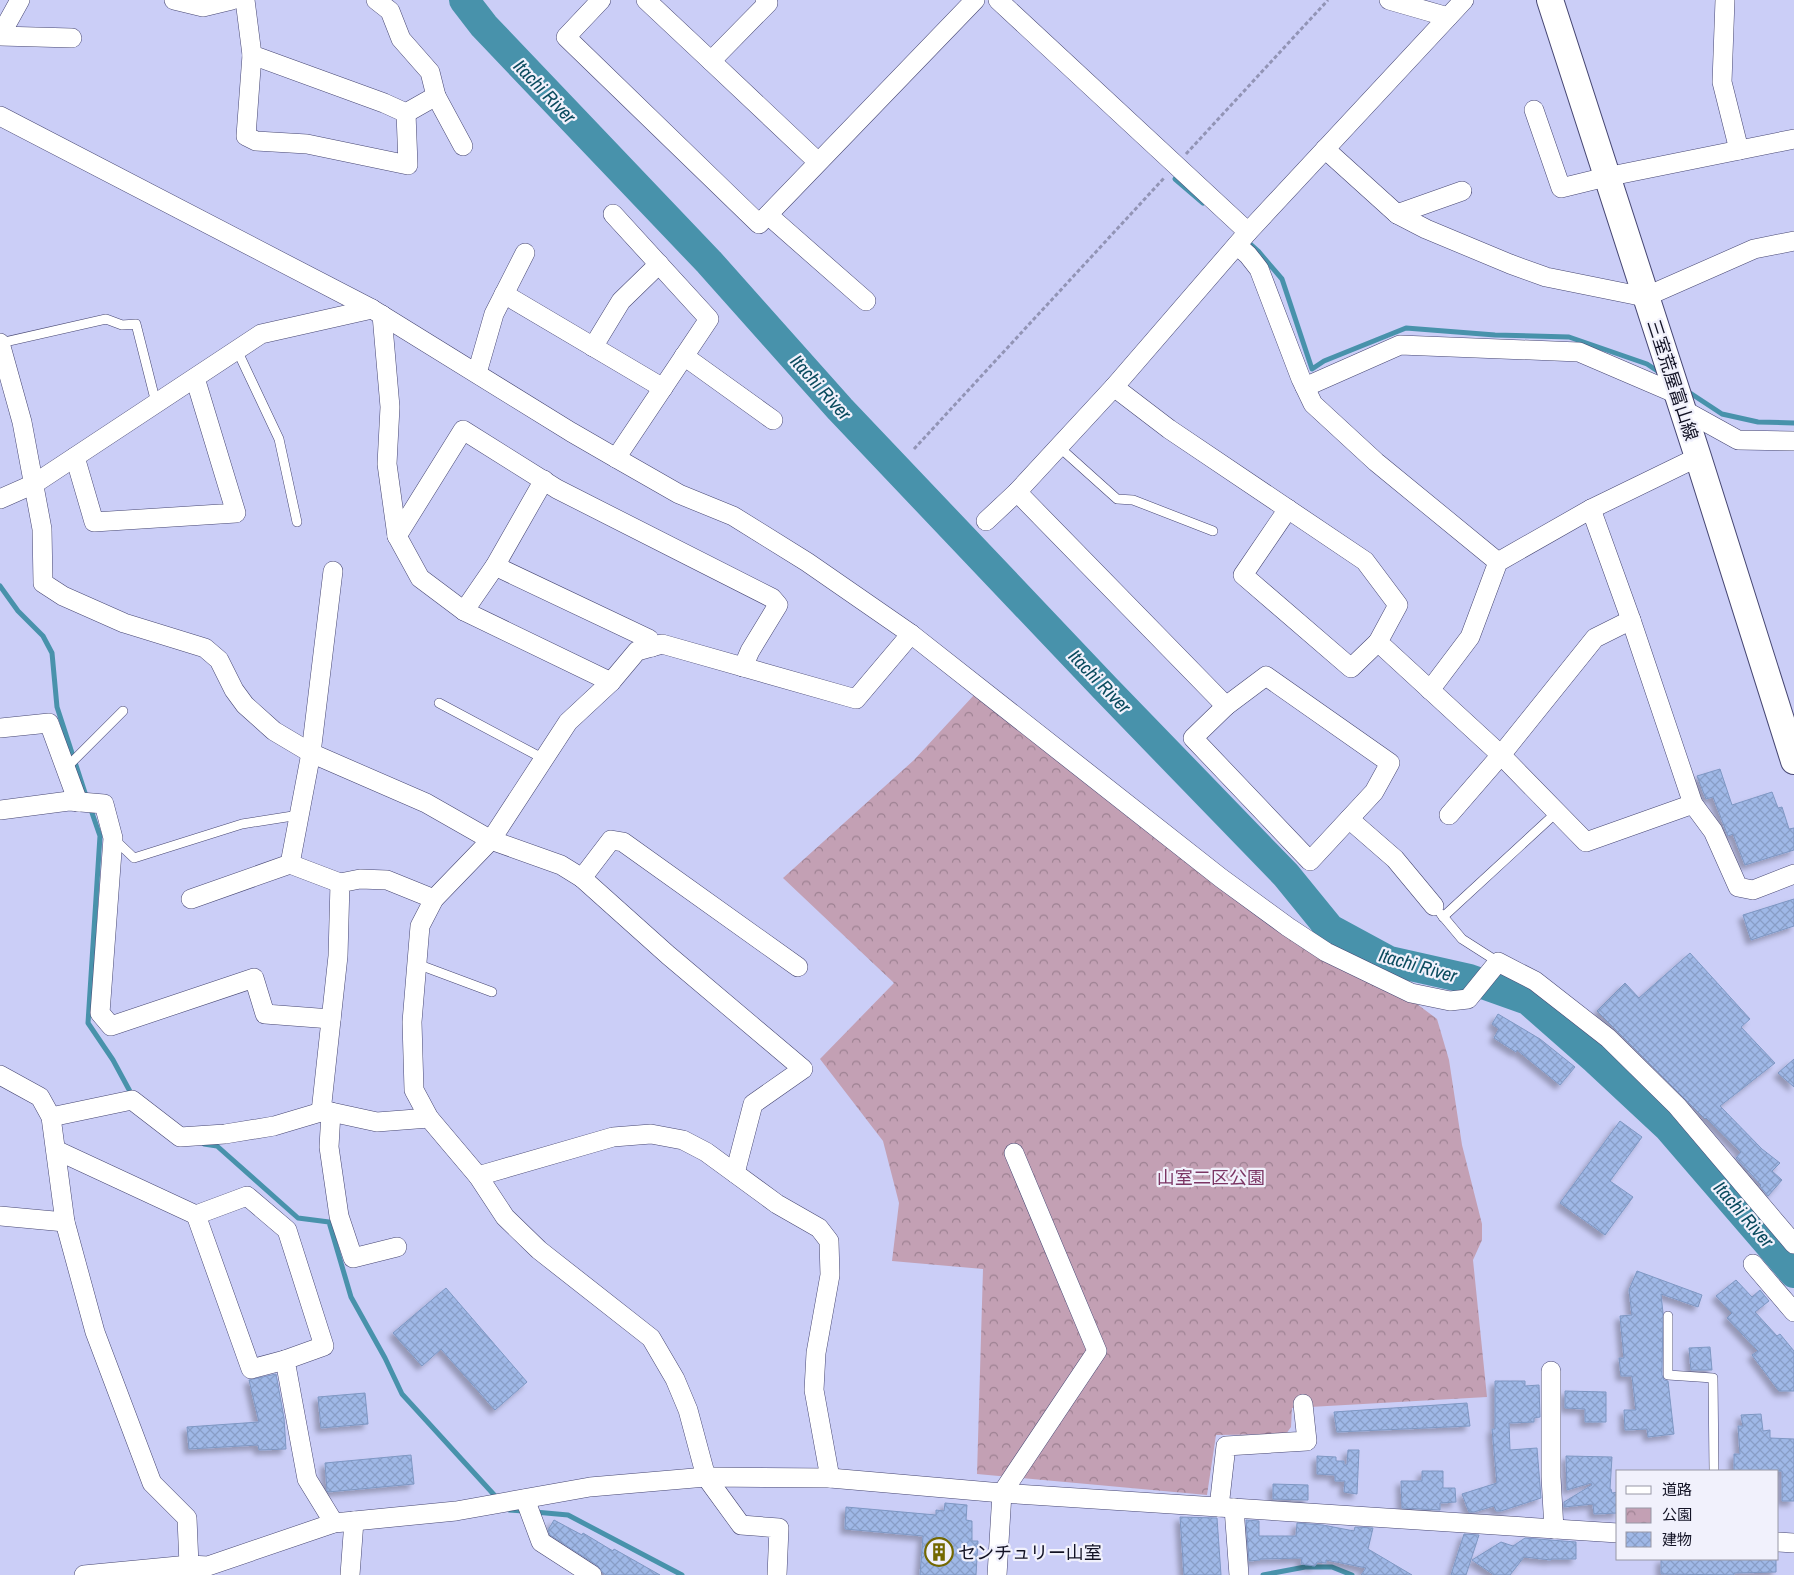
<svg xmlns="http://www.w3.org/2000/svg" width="1794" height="1575" font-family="'Archivo Narrow','Noto Sans JP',sans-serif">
<defs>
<pattern id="park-crowns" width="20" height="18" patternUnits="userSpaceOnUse" patternTransform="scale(1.25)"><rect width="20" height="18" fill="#c3a0b4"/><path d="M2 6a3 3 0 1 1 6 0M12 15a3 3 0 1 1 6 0" fill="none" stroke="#9d8192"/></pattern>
<pattern id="building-cross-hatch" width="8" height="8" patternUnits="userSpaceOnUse" patternTransform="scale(1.25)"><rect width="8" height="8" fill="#9fb8e7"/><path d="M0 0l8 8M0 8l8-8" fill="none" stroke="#889dc6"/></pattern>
<filter id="shadow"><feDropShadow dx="-4.5" dy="4.5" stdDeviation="2.5" flood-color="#0004"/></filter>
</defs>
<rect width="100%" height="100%" fill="#cbcef7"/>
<!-- park -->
<path fill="url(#park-crowns)" d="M974,695L1216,885L1413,1001L1437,1019L1449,1060L1462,1145L1482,1224V1240L1473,1260L1487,1397L1292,1408L1291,1427L1286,1434L1216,1435L1207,1495L977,1474L983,1269L892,1261L899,1203L883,1141L820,1059L894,983L783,878L914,760Z"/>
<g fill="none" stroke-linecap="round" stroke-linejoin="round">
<!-- stream -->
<g stroke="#4892ab" stroke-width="5">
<path d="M1175,179L1203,203"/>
<path d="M1246,240L1258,251L1282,279L1312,369L1324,361L1406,328L1495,335L1569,337L1647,364L1662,374"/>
<path d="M1687,391L1722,414L1758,422L1794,423"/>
<path d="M0,586L18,611L43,636L52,653L57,707L87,799"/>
<path d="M90,807L100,836L88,1023L113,1060L133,1097"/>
<path d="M204,1144L217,1146L298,1218L329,1222L351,1297L385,1358L402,1394L497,1498"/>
<path d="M506,1508L509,1510L524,1511"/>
<path d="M535,1512L568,1515L682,1575"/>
<path d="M1263,1575L1305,1567H1332L1352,1575"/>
</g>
<!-- river -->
<path stroke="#4892ab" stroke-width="30" d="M464,0L484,26L709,262L840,409L1105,688L1286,875L1330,929L1389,961L1469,979L1528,1000L1595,1059L1668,1127L1794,1273"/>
</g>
<!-- building -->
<g fill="url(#building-cross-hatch)" stroke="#7e97c3" filter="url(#shadow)">
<path d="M1720,769L1732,805L1772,792L1778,808L1782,807L1789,829L1794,828V850L1745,865L1733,834L1728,836L1713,797L1706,799L1697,776Z"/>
<path d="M1794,899V926L1751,940L1743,915Z"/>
<path d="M1690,953L1750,1019L1741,1027L1775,1063L1720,1106L1762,1149L1780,1163L1772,1171L1782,1180L1768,1196L1760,1186L1761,1185L1736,1158L1741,1152L1706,1118L1705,1119L1597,1011L1625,983L1639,998Z"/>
<path d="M1498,1014L1540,1039L1575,1067L1560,1085L1517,1050L1516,1052L1494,1038L1499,1029L1492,1024Z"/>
<path d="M1794,1059V1087L1778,1073Z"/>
<path d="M1620,1121L1642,1137L1610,1181L1633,1197L1605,1235L1560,1203Z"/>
<path d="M1637,1271L1702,1295L1698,1307L1661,1294L1663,1313L1662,1375L1664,1380L1668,1381L1674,1434L1648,1437L1647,1429L1625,1430L1624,1410H1636L1632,1376H1621L1619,1358H1624L1620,1316L1632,1315L1629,1290Z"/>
<path d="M1736,1280L1752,1297L1760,1290L1769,1301L1755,1312L1777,1336L1780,1334L1794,1351V1391H1779L1752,1355L1758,1351L1727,1318L1732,1313L1716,1296Z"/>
<path d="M446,1288L527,1382L495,1410L441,1349L422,1366L393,1333Z"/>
<path d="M1710,1347L1712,1370H1691L1689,1348Z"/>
<path d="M276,1374L284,1418L286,1449L259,1450L258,1445L189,1449L187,1427L259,1422L249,1380Z"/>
<path d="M1495,1381H1525V1386L1539,1385L1540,1417L1534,1418V1422L1509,1423L1510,1450L1537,1448L1541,1498L1501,1511H1496L1494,1506L1474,1512H1469L1462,1494L1497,1483L1492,1429H1495Z"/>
<path d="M1565,1391L1606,1392V1422H1585V1409L1565,1408Z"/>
<path d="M365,1393L368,1424L321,1428L318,1397Z"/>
<path d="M1467,1403L1470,1426L1337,1432L1334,1412Z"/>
<path d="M1761,1414L1763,1431L1770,1430V1438L1794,1439V1501H1782V1471H1734V1454H1740L1738,1426H1743L1741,1415Z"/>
<path d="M1348,1450H1359L1357,1494L1344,1492L1345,1481H1335V1475L1317,1474V1456L1336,1457V1461H1344V1465H1347Z"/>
<path d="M411,1455L414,1484L328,1492L327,1491L325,1463Z"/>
<path d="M1566,1456L1612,1457L1610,1489H1611L1612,1493L1618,1492V1513L1594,1514L1593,1504L1564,1507V1502L1592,1485L1591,1483L1567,1490Z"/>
<path d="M1422,1471H1443V1488H1455L1456,1502L1440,1503V1510L1402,1508L1401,1481H1422Z"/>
<path d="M1273,1484L1308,1485V1500L1273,1499Z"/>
<path d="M945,1503L967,1505L966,1520L972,1521V1541H978L976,1575H920L923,1536L845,1529L846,1507L936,1515V1510L944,1511Z"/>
<path d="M1180,1517L1217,1518L1221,1575H1184Z"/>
<path d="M554,1520L582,1535L583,1533L613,1551L614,1549L660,1575H606L603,1573L598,1566L550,1535L548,1530Z"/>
<path d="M1246,1520L1259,1521V1536H1296L1297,1523L1323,1525L1354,1531L1355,1527L1373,1528L1368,1549L1412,1575H1361L1366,1568L1326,1560V1563L1317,1562L1315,1566L1301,1564L1302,1558L1260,1559V1560L1249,1561Z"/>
<path d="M1464,1534L1479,1535L1466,1575H1451Z"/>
<path d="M1525,1538L1576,1542V1559H1551V1560L1524,1557L1510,1575H1494L1472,1560L1501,1542L1513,1546Z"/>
<path d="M1661,1559H1776V1572L1734,1573V1575L1661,1574Z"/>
</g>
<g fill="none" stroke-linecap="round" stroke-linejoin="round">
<defs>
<g id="lane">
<path d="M0,343L106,319L122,325L136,324L156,403"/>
<path d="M237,350L279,439L297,522"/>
<path d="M1059,447L1117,499L1133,500L1213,531"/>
<path d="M439,703L544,759"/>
<path d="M66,768L123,711"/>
<path d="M113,838L134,858L242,824L299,815"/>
<path d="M1441,914L1462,939L1498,962"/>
<path d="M1443,917L1557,812"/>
<path d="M417,964L492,992"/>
<path d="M1668,1316V1375L1713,1378L1714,1471"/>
</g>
<g id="street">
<path d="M20,0L0,36L72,38"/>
<path d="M174,0L203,7L232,0"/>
<path d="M245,0L252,55L384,103L406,113L436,96L430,72L401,39L390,11L376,0"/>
<path d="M601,0L566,37L759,224L975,0"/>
<path d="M646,0L711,61L768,3L765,0"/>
<path d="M998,0L1248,232"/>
<path d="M1389,0L1448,17"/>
<path d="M1725,0L1722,82L1739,150"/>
<path d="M252,55L246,136L256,141L307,144L408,165L406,113"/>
<path d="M711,61L818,162"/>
<path d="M436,96L463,146"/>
<path d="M1534,110L1561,188L1606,177L1794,139"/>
<path d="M0,116L372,309L571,432L616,458L679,494L733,516L807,562L911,634L1221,878L1288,927L1326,952L1411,993L1450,1001L1468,999L1498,962L1535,981L1608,1038L1677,1106L1794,1244"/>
<path d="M1325,149L1397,214L1462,191"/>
<path d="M613,214L709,319L616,458"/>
<path d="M1397,214L1426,229L1510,264L1546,277L1645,297L1754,249L1794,241"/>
<path d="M768,215L866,301"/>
<path d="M1237,245L1248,255L1259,269L1301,379L1313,404L1376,462L1498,562"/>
<path d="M504,294L663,388"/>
<path d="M382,315L390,407L387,464L397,536L420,578L464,611L611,682"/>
<path d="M0,343L22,422L42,529L43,583L63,596L124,623L205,648L219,660L234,690L245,705L274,731L311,753L426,803L491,840L561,865L582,878L611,840L623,842L798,967"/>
<path d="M593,347L621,301L659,264"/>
<path d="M684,356L773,420"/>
<path d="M477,373L494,314L525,253"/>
<path d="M1114,387L1169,429L1365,561L1398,605L1378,642L1501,755L1586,842L1693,804"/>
<path d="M1305,387L1400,345L1579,352L1677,394"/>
<path d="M1682,409L1738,440L1794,441"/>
<path d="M75,457L94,522L236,513L195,378"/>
<path d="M1017,492L1226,706"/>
<path d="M0,499L34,484L261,334L372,309"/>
<path d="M1288,509L1243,575L1351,668L1378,642"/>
<path d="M1591,509L1631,620L1693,804L1713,831L1738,887L1753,890L1794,874"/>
<path d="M986,521L1017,492L1114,387L1248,232L1464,0"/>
<path d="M397,536L463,430L557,489L772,598L778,605L750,651L743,667"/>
<path d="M495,566L649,639L652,647"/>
<path d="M333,571L311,753L290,864L340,883"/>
<path d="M464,611L495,566L544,480"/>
<path d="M1266,676L1390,763L1374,792L1310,861L1193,738L1226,706Z"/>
<path d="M1430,690L1470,637L1498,562L1591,509L1698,457"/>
<path d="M0,728L49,723L78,802"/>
<path d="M0,810L69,801L104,804L113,838L100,1013L111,1026L254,978L265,1014L331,1019"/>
<path d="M1449,815L1501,755L1595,638L1631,620"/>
<path d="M1349,819L1395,859L1434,906"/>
<path d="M582,878L668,955L803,1069L753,1104L735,1173"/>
<path d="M191,899L290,864"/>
<path d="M0,1075L40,1097L51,1117L65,1222L95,1332L152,1483L187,1518L189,1565L191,1575"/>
<path d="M321,1112L338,956L340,883L360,879L387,880L434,899"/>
<path d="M331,1112L329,1147L339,1216L353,1258L397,1247"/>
<path d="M51,1117L132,1100L180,1137L225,1134L274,1126L321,1112H331L377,1122L429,1118"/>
<path d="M56,1150L196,1215L247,1196L287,1230L324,1346L285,1360L307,1479L334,1523"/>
<path d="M478,1176L613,1137L651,1134L683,1140L706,1152L777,1204L819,1228L829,1241L830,1275L816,1353L814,1390L830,1478"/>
<path d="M196,1215L251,1369L285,1360"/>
<path d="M0,1216L65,1222"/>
<path d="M1753,1264L1794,1312"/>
<path d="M1551,1371V1477L1554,1529"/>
<path d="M525,1499L541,1542L592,1575"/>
<path d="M1219,1507L1226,1446L1307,1441L1303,1404"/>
<path d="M1234,1508L1239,1575"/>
<path d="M1778,1542L1794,1543"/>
<path d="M84,1575L189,1565L208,1566L334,1523L456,1511L590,1487L706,1477L830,1478L1002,1493L1618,1533"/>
<path d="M350,1575L354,1521"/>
<path d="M777,1575L779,1528L741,1525L706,1477L688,1410L675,1379L651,1338L539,1250L505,1217L478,1176L429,1118L414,1090L412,1022L420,926L434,899L491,840L568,722L611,682L637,651L662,644L856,699L911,634"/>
<path d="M997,1575L1002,1493L1097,1351L1014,1153"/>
</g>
<path id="secondary" d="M1550,0L1698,457L1794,761"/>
</defs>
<!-- lane casing -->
<use href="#lane" stroke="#464672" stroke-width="10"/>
<!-- street casing -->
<use href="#street" stroke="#464672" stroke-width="20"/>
<!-- secondary casing -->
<use href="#secondary" stroke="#464672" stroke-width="28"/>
<!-- path -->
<g stroke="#9294b5" stroke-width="3" stroke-dasharray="4 2.5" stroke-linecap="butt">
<path d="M1186,154L1328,0"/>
<path d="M914,449L1165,177"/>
</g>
<!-- lane -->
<use href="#lane" stroke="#fff" stroke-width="9"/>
<!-- street -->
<use href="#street" stroke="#fff" stroke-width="19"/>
<!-- secondary -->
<use href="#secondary" stroke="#fff" stroke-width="26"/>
</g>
<!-- icons -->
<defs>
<symbol id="building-ring" viewBox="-11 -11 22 22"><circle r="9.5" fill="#f1f1fc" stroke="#736800" stroke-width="1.5"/><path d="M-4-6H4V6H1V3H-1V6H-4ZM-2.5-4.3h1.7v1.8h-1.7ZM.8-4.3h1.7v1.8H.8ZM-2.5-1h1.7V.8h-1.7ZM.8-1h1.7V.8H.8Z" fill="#736800"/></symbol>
</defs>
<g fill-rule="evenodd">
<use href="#building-ring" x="923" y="1536" width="32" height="32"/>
</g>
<g text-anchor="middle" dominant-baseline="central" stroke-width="4.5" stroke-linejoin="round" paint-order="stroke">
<!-- street labels -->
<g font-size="18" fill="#121224" stroke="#f1f1fc">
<text transform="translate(1673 380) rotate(72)">三室荒屋富山線</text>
</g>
<!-- park labels -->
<g font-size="18" fill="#7b3563" stroke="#f1f1fc">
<text x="1211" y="1177">山室二区公園</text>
</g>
<!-- poi labels -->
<g font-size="18" fill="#121224" stroke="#f1f1fc" text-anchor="start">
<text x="958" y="1552">センチュリー山室</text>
</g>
<!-- water labels -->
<g font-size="19" font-style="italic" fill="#0a4b5e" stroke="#f1f1fc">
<text transform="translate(545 91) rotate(46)">Itachi River</text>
<text transform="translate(821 387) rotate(48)">Itachi River</text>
<text transform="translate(1100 681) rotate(46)">Itachi River</text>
<text transform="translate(1418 965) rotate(16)">Itachi River</text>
<text transform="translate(1744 1214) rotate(49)">Itachi River</text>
</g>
</g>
<!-- legend -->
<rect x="1616" y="1470" width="162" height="90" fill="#f1f1fc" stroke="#9898a6"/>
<rect x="1626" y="1486" width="25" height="8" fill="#ffffff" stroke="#9898a6"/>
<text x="1662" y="1495" font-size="15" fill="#121224">道路</text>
<rect x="1626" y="1508" width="25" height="15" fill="url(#park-crowns)" stroke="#9898a6"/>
<text x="1662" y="1520" font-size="15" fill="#121224">公園</text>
<rect x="1626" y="1532" width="25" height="15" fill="url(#building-cross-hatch)" stroke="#9898a6"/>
<text x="1662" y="1545" font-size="15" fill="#121224">建物</text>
</svg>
